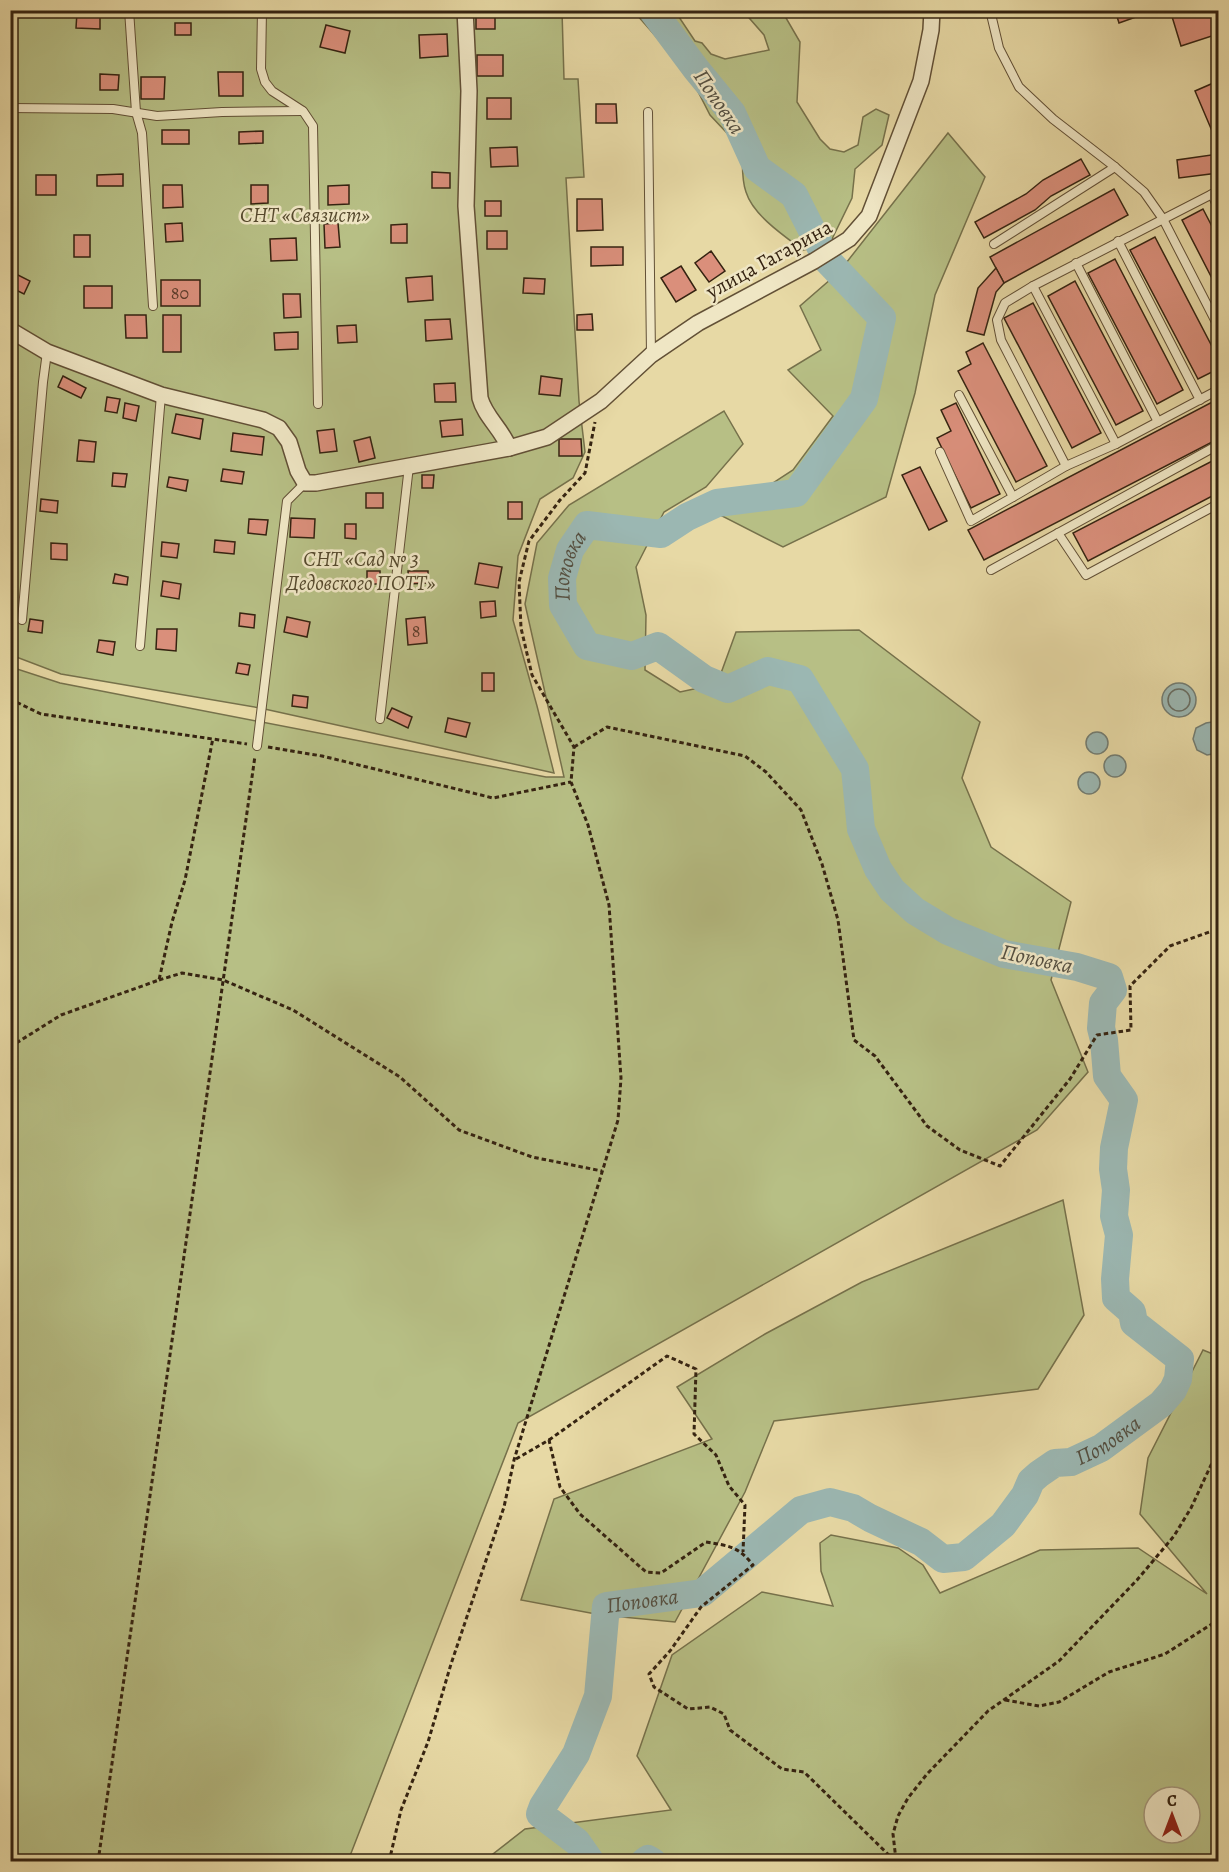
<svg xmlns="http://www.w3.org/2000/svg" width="1229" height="1872" font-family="Alegreya,serif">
<rect width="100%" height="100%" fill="#e7d9a5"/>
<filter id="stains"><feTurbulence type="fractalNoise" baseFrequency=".00333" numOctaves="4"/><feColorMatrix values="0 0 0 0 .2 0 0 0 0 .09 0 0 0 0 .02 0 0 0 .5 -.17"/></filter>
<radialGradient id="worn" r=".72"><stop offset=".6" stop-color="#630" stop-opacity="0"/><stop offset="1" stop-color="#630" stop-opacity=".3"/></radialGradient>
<!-- green -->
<g fill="#b7bf85" stroke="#76714b" stroke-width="1.5" fill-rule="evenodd">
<path d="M10,11H562L564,79H578L584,177L566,178L579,401L585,452L573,478L540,499L518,556L513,620L537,706L554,773L260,708L61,674L11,655Z"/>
<path d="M635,11H675L695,41L702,43L711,54L725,59L769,50L764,35L743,11H782L800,42L797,102L820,139L830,149L844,152L858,145L863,117L876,109L889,115L882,145L855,169L852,198L832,239L820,247L803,250C784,236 753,215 746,192C741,179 743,163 742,149L710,115L689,74L637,15Z"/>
<path d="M948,133L985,177L935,295L915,393L886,497L783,547L722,516L793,470L833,416L788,370L821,350L800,306L839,272Z"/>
<path d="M724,411L743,444L706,487L664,512L636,567L646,615L645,670L680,692L717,684L736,632L859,630L980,722L962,778L991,847L1071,902L1051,980L1088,1072L1037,1130L518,1423L348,1861L11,1862V667L60,683L546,777H564L525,604L537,543L569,505Z"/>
<path d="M1063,1200L1084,1315L1038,1389L774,1421L745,1492L675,1622L601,1615L521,1600L554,1499L712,1439L677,1387L765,1334L862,1282Z"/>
<path d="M1203,1350L1218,1356V1861H484L525,1829L671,1810L637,1756L672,1655L762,1592L833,1606L821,1571L820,1543L831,1535L898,1548L923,1565L940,1593L1040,1550L1138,1548L1207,1594L1140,1514L1148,1458ZM1154,1797H1190V1833H1154Z"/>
</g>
<!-- water -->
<g fill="#9bb7b2" stroke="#727c72" stroke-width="1.5">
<circle cx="1179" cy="700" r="17"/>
<path d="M1212,722L1218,725V753L1207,755L1197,750L1193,739L1196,728L1206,723Z"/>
<circle cx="1097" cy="743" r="11"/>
<circle cx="1115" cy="766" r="11"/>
<circle cx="1089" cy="783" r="11"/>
</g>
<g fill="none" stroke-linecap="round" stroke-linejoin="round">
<!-- shore -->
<circle stroke="#686d62" stroke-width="1.5" cx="1179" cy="700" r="11"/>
<!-- river -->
<g stroke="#9bb7b2" stroke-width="28">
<path id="s1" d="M591,1862L577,1842L540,1814L543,1806L576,1754L598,1696L606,1606L702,1593L801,1510L830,1502L853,1508L870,1518L921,1542L943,1559L964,1557L1003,1525L1025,1495L1031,1481L1039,1474L1055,1463L1071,1462L1101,1448L1161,1404L1173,1390L1178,1379L1180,1359L1134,1323L1132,1312L1116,1298L1115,1279L1119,1235L1114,1216L1116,1190L1113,1169L1114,1148L1124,1100L1107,1076L1104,1040L1101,1028L1103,1003L1113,990L1109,977L1077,967L1004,954L948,931L915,911L892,890L878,869L861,829L855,769L800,679L768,671L728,689L704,679L658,646L632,656L587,646L563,605L562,578L570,550L587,525L661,534L687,517L717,503L796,493L864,399L882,318L827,260L794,195L757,168L732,113L696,69L652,10"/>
<path d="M644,1862L648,1859L653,1862"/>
</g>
</g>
<!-- building -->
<g fill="#da8f7b" stroke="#352311" stroke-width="1.5">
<path d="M417,10H443L442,17L417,16Z"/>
<rect x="476" y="10" width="19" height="19"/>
<path d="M1115,10H1153V11L1119,23Z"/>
<path d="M1170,10H1218V34L1181,46Z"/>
<path d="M77,12H100V29L76,28Z"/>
<rect x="175" y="23" width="16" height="12"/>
<path d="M326,25L350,31L345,53L320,47Z"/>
<path d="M447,34L448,56L420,58L419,35Z"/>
<rect x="477" y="55" width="26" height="21"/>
<path d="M218,72H243V96H219Z"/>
<path d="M100,74L119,75L118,90H100Z"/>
<path d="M141,77H165L164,99H141Z"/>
<path d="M1218,81V145L1195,91Z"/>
<rect x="487" y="98" width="24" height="21"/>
<path d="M596,104H616L617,123H596Z"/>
<rect x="162" y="130" width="27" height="14"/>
<path d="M263,131V143L239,144V132Z"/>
<path d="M517,147L518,166L491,167L490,148Z"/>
<path d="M1218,154V173L1179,178L1177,160Z"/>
<path d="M1081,159L1090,175L1051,196L1035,210L984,238L975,222L1026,194L1043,180Z"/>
<path d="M432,172L450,173V188H432Z"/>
<path d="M123,174V186H97V175Z"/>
<rect x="36" y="175" width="20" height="20"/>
<path d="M163,185H182L183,207L163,208Z"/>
<path d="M251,185H268V203L251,204Z"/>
<path d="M349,185V204L328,205V186Z"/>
<path d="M1114,189L1128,215L1004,283L990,257Z"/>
<path d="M577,199H602L603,230L577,231Z"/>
<rect x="485" y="201" width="16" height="15"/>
<path d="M1203,209L1218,238V290L1182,220Z"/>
<path d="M182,223L183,241L166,242L165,224Z"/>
<path d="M338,223L340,247L325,248L324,224Z"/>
<path d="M407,224V243H391V225Z"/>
<rect x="487" y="231" width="20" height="18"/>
<rect x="74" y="235" width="16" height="22"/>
<path d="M1155,237L1218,358V369L1198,379L1130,250Z"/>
<path d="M296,238L297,260L271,261L270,239Z"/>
<path d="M591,247H623V265L591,266Z"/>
<path d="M711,251L725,271L709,282L695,263Z"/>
<path d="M1115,259L1183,390L1157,404L1088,273Z"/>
<path d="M681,266L696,290L676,302L661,278Z"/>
<path d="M996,268L1004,283L996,292L984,335L967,331L978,288Z"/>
<path d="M10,271L30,281L24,294L10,287Z"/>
<path d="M432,276L433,300L408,302L406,278Z"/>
<path d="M524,278L545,279L544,294L523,293Z"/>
<rect x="161" y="280" width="39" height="26"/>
<path d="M1075,281L1143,411L1116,425L1048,296Z"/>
<rect x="84" y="286" width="28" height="22"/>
<path d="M283,294H300L301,317L284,318Z"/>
<path d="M1033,303L1101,433L1072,448L1004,318Z"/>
<path d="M592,314L593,330H577V315Z"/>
<path d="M125,315H146L147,338H126Z"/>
<rect x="163" y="315" width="18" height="37"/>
<path d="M450,319L452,339L426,341L425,320Z"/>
<path d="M356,325L357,342L338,343L337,326Z"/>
<path d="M298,332V349L275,350L274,333Z"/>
<path d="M983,343L1047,466L1016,482L958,371L971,364L966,352Z"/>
<path d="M63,376L86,388L81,398L58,387Z"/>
<path d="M541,376L562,379L560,396L539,394Z"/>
<path d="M455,383L456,402H435L434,384Z"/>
<path d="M107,397L120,399L117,413L105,411Z"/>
<path d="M1218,399V439L984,560L968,530Z"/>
<path d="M125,403L139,406L136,421L123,418Z"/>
<path d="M956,403L1000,494L971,508L937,438L951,431L941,410Z"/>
<path d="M176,414L203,419L200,439L172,433Z"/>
<path d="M462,419L463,435L442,437L440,421Z"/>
<path d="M334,429L337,451L320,453L317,431Z"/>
<path d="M233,433L264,437L262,455L231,451Z"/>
<path d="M370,437L375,458L359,462L354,441Z"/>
<path d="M559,439H581L582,456H559Z"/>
<path d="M79,440L96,442L94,462L77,461Z"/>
<path d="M1218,458V493L1088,561L1073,533Z"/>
<path d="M920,467L947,521L929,530L902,475Z"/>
<path d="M223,469L244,472L242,484L221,481Z"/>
<path d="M113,473L127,474L125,487L112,486Z"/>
<path d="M422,475H434L433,488H422Z"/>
<path d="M169,477L188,480L186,491L167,487Z"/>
<rect x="366" y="493" width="17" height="15"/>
<path d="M41,499L58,501L57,513L40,511Z"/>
<rect x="508" y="502" width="14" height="17"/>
<path d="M291,518L315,519L314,538L290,537Z"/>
<path d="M249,519L268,520L266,535L248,533Z"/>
<path d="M345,524H356V539L345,538Z"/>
<path d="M215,540L235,542L234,554L214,552Z"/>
<path d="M162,542L179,544L177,558L161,556Z"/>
<path d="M51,543L67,544V560L51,559Z"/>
<path d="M479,563L502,567L498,588L475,584Z"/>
<rect x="367" y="571" width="13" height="13"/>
<path d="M408,571H428V583L409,584Z"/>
<path d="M115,574L128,577L127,585L113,583Z"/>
<path d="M163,581L181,584L179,599L161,596Z"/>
<path d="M495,601L496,616L481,618L480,602Z"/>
<path d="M240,613L255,615L254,628L239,626Z"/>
<path d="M287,617L310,622L307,637L284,632Z"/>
<path d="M425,617L427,643L408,645L406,619Z"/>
<path d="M30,619L43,621L42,633L28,631Z"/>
<path d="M157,629H177L176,651L156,649Z"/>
<path d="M99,640L115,642L113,655L97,652Z"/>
<path d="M238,663L250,665L248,675L236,673Z"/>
<rect x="482" y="673" width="12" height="18"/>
<path d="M293,695L308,697L307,708L292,706Z"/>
<path d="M392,708L412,717L408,728L387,718Z"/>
<path d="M448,718L470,723L466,737L445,732Z"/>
</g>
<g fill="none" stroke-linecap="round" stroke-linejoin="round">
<defs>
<g id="lane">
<path d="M129,10L136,112L142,133L153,306"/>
<path d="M262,10L261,69L265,82L272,91L303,111L313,126L318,404"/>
<path d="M990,10L999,48L1019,87L1053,119L1115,167L1144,192L1163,219L1218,326"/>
<path d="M10,108L113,109L157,116L222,112L302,111"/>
<path d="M648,112L651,355"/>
<path d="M1218,191L1033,286L1005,303L997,320L1001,340L1066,466L1116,444L1218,390"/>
<path d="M1212,194L1218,208"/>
<path d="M1118,241L1200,400"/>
<path d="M994,244L1115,167"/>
<path d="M1076,263L1158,422"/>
<path d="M1033,286L1116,444"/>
<path d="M959,395L1013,497L1066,466"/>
<path d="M940,452L971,521L1013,497"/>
<path d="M1058,533L1086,575L1218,504"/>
<path d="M991,570L1218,445"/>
<path d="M22,620L43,382L47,352"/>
<path d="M140,646L161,395"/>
<path d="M380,719L409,466"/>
<path d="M257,746L287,501L305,483"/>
</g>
<g id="street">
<path d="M465,10L469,91L466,206L480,398C485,417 502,429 509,448"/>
<path d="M10,330L47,352L161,395L263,420L279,428L289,442L298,471L305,483H316L509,448L547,437L601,401L651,355L698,323L814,261L849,239L869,216L921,81L931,30L932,10"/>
</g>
</defs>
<!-- lane casing -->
<use href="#lane" stroke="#625036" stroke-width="10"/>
<!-- street casing -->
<use href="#street" stroke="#625036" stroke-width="18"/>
<!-- path -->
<g stroke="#352311" stroke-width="3" stroke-dasharray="4.5 3" stroke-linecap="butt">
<path d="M10,699L41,714L247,744"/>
<path d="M268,747L322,756L493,798L571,782"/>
<path d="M574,747L607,727L745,756L766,772L801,810L822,864L838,920L854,1040L875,1056L927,1126L960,1150L1000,1166L1070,1079L1097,1035L1131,1030L1130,986L1170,946L1218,929"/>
<path d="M159,980L182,973L223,980L293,1010L400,1077L459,1130L532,1157L602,1171"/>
<path d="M10,1047L61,1015L159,980L172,922L185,880L213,738"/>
<path d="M549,1440L667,1356L696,1369L694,1434L716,1455L729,1486L745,1505L743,1552"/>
<path d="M516,1459L549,1440L560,1487L580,1514L646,1572L661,1573L706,1542C729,1546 738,1546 753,1565L701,1607L670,1651L649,1674L654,1687L688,1709L710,1707L724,1714L730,1730L782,1769L804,1772L896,1862"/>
<path d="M1005,1700L1039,1706L1059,1702L1109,1672L1165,1654L1218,1620"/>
<path d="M896,1860L893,1834L898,1816L908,1798L927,1774L988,1711L1059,1661L1137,1580L1174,1536L1191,1508L1218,1450"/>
<path d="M98,1862L255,756"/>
<path d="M389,1862L401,1810L428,1742L451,1664L504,1507L514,1460L618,1120L621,1078L609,905L588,825L571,782L574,747L532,675L521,628L519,582L529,541L560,500L585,473L595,422"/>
</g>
<!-- lane -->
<use href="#lane" stroke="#efe6c4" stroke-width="8"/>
<!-- street -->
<use href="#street" stroke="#efe6c4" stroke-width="15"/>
</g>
<g text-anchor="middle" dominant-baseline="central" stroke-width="5" stroke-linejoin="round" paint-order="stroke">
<!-- number labels -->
<g font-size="18" fill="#5e3e2c">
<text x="180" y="293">80</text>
<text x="416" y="631">8</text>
</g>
<!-- park labels -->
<g font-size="21" font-style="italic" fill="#564a2e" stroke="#efe6c4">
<text x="305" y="215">СНТ «Связист»</text>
<text x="361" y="559">СНТ «Сад № 3<tspan x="361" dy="24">Дедовского ПОТТ»</tspan></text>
</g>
<!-- street labels -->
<g font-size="21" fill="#352311" stroke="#efe6c4">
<text transform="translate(769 259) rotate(-29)">улица Гагарина</text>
</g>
<!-- water labels -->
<g font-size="22" font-style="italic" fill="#544f41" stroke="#efe6c4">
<text transform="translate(719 102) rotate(56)">Поповка</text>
<text stroke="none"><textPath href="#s1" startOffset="2223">Поповка</textPath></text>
<text transform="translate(1037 959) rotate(12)">Поповка</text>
<text stroke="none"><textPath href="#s1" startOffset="890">Поповка</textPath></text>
<text stroke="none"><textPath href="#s1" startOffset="330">Поповка</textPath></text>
</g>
</g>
<!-- margin -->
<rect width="1229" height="1872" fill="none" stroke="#e7d9a5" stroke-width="36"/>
<rect x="12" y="12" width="1205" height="1848" fill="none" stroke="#352311" stroke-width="3"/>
<rect x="18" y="18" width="1193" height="1836" fill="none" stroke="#352311" stroke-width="1.5"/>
<!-- north arrow -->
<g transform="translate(1172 1815)"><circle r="28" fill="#efe6c4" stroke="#a5987c" stroke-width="1.5"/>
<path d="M0-4.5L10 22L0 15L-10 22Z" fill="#8f2418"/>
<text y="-9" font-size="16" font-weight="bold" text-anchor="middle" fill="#352311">С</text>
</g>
<rect width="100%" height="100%" filter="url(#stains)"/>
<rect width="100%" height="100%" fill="url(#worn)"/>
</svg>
